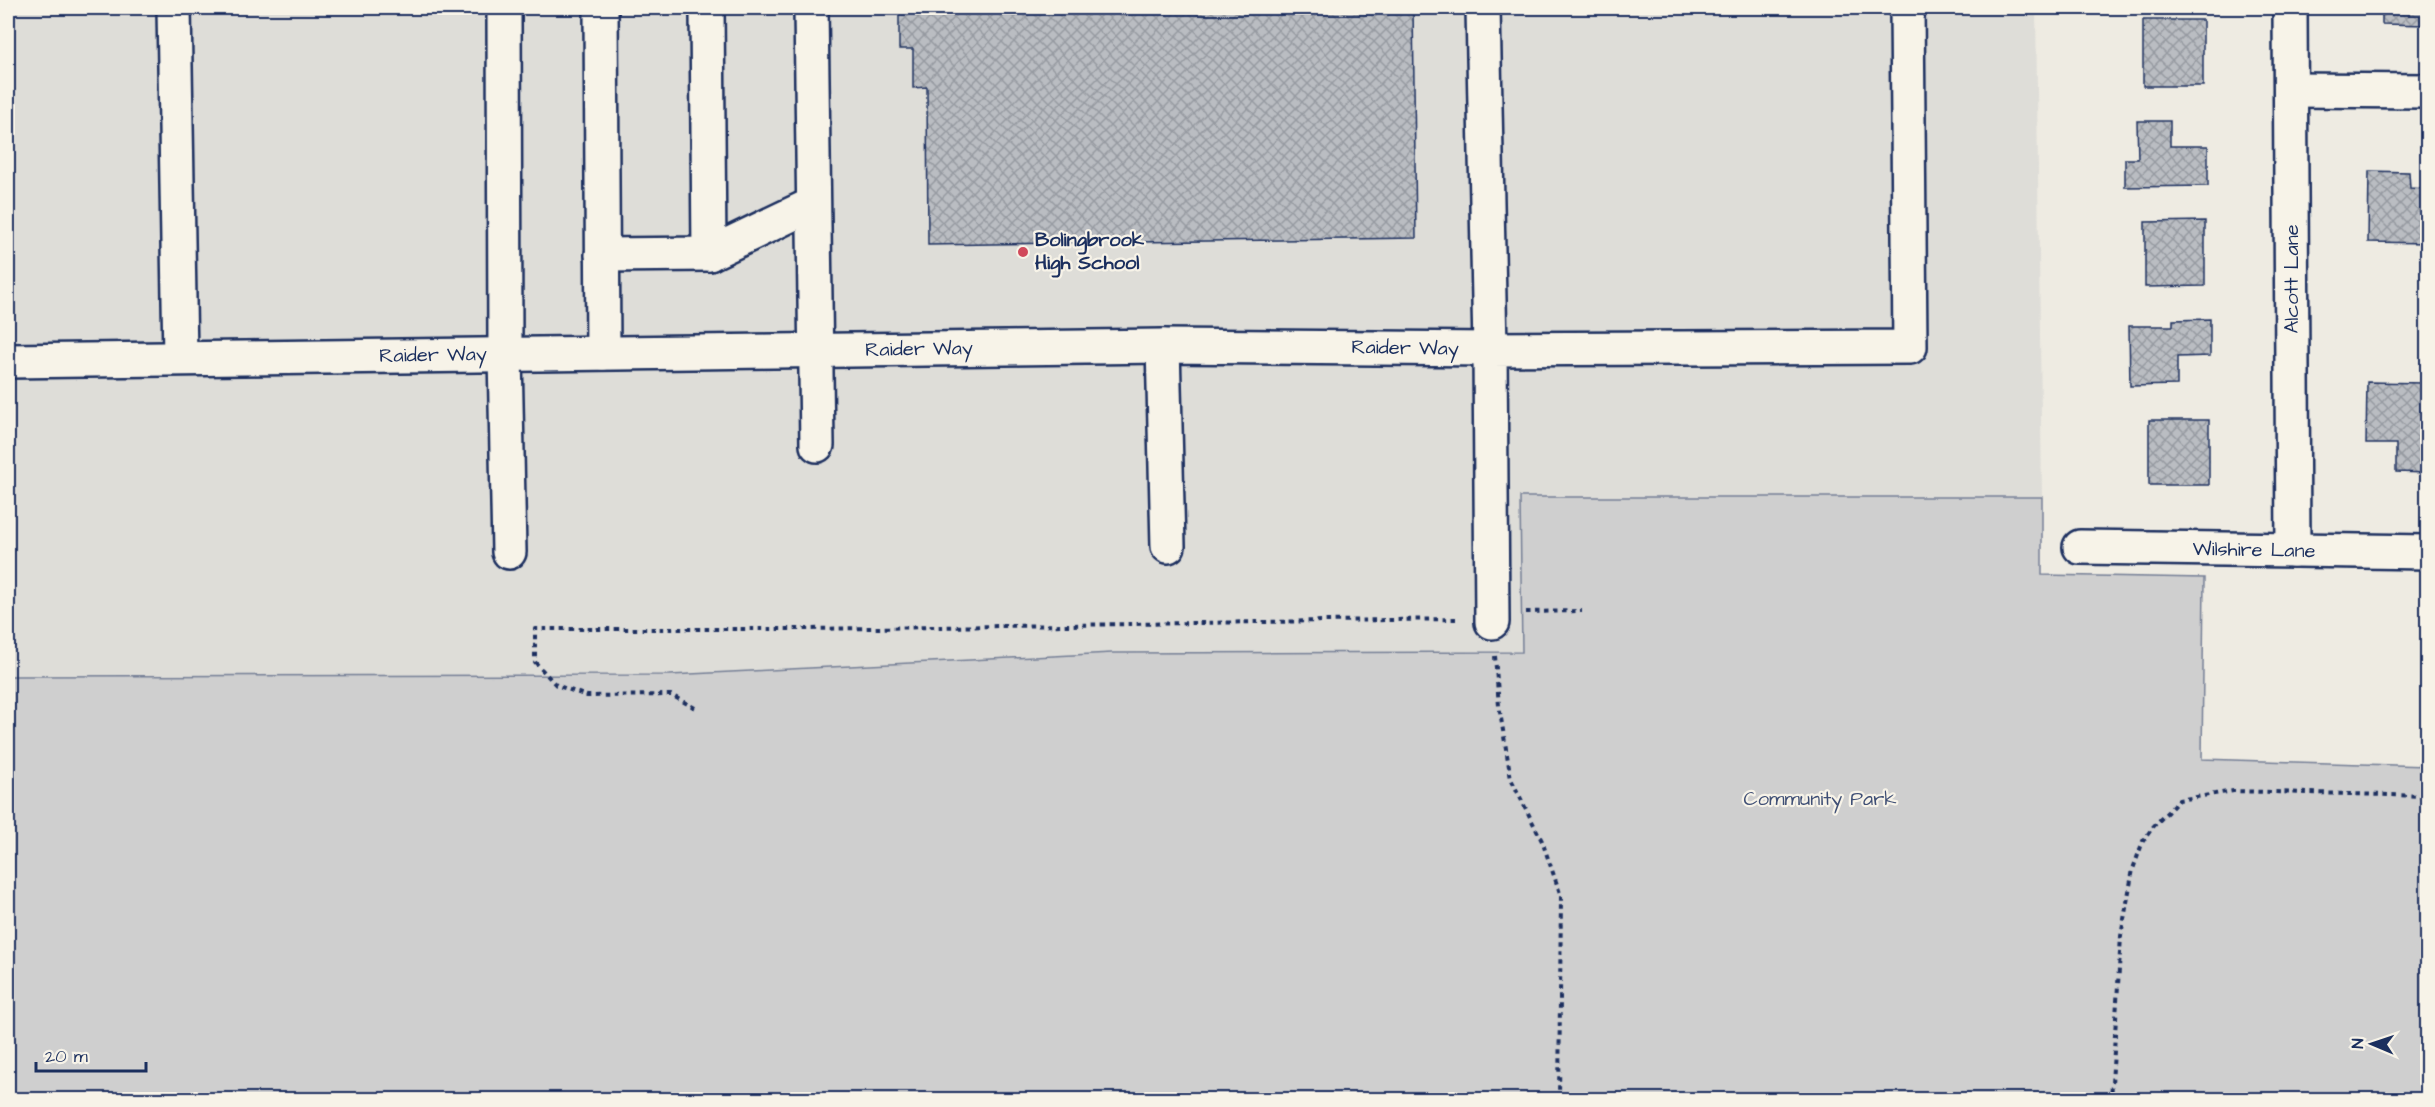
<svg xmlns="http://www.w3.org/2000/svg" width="2435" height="1107" font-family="'Architects Daughter',sans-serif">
<defs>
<pattern id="building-cross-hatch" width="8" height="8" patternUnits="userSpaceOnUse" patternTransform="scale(1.5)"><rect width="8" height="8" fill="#babdc2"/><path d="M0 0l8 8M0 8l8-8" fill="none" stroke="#969aa1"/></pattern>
</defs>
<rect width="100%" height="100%" fill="#eeebe2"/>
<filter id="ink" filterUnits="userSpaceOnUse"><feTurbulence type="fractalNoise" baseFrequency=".0167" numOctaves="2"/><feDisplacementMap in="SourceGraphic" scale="12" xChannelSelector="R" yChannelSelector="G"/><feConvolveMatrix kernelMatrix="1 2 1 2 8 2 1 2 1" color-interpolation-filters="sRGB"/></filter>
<g filter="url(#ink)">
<!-- built -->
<path fill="#deddd8" d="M8,8H2036L2042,497H1521L1522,652L1112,653L670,675L8,676Z"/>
<!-- green -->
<path fill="#cfcfcf" stroke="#757f96" stroke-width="1.5" d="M1520,497H2042V575L2204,578L2202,759L2427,766V1099H8V676L670,675L1112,653L1522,652Z"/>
<!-- building -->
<g fill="url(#building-cross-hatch)" stroke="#1b2f5e" stroke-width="1.5">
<path d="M899,8H1413L1416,238L928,245L927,87L913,88V49H899Z"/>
<path d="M2382,8H2428V25L2382,24Z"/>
<rect x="2143" y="20" width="60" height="66"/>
<path d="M2137,121H2170V146H2208V186L2125,187V159H2138Z"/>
<path d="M2369,171L2409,172L2410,188L2428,189V243L2368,242Z"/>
<path d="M2205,221V286L2145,287V222Z"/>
<path d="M2210,319V356L2177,357V385L2130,386L2129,326H2173V320Z"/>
<path d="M2367,382L2423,383V435L2428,434V473L2396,472V444H2366Z"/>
<rect x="2149" y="420" width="60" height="65"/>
</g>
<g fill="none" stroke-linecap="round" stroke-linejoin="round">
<defs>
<g id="minor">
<path d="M174,8L180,358"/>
<path d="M504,8L505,354L509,552"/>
<path d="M601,8L603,353"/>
<path d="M811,8L817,445"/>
<path d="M2290,8L2293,550"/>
<path d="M2291,90L2428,91"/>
<path d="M709,254L813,204"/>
<path d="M602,255L709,254L707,8"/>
<path d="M1163,346L1168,546"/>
<path d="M8,361L1163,346L1490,349L1483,8"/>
<path d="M2080,547L2428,552"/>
<path d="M1492,622L1490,349L1910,347L1907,8"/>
</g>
</defs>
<!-- minor casing -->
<use href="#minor" stroke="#1b2f5e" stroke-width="38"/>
<!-- path -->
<g stroke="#1b2f5e" stroke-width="4" stroke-dasharray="4.5 4.5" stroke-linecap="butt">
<path d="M1526,612L1582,611"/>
<path d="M1495,656L1499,706L1511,779L1542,841L1561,896L1559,1100"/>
<path d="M695,708L671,695L587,696L556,685L535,662V629H808L1456,619"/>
<path d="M2111,1100L2121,936L2133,869L2143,841L2153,827L2179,800L2233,791L2428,796"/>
</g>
<!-- minor -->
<use href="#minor" stroke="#f7f3e8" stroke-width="33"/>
</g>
</g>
<!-- markers -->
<circle fill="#d1495b" stroke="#f7f3e8" stroke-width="2" cx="1023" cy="252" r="6"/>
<g text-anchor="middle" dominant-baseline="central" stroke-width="4.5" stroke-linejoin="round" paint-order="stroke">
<!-- poi labels -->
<g font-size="20" font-weight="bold" fill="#1b2f5e" stroke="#f7f3e8" text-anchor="start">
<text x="1035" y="240">Bolingbrook<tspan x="1035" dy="23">High School</tspan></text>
</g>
<!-- street labels -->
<g font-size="20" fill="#1b2f5e" stroke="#f7f3e8">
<text transform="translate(2292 279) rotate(-90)">Alcott Lane</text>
<text transform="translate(1405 348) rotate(1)">Raider Way</text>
<text transform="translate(919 349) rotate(-1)">Raider Way</text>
<text transform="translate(433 355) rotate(-1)">Raider Way</text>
<text transform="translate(2254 550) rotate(1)">Wilshire Lane</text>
</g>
<!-- park labels -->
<g font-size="20" fill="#3f4f75" stroke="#f7f3e8">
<text x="1820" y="799">Community Park</text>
</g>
</g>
<!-- margin -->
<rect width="2435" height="1107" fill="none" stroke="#f7f3e8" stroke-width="30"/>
<rect x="15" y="15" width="2405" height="1077" fill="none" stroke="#1b2f5e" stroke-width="2" filter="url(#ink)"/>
<!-- north arrow -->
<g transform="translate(2372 1044) rotate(272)" stroke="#f7f3e8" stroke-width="4.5" paint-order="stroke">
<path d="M0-4.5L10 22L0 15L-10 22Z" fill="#1b2f5e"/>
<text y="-9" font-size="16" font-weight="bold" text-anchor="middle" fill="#1b2f5e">N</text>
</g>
<!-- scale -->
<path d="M36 1062v9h110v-9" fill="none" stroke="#1b2f5e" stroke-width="3"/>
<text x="45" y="1062" font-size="18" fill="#1b2f5e" stroke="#f7f3e8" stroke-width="4.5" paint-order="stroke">20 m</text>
</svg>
